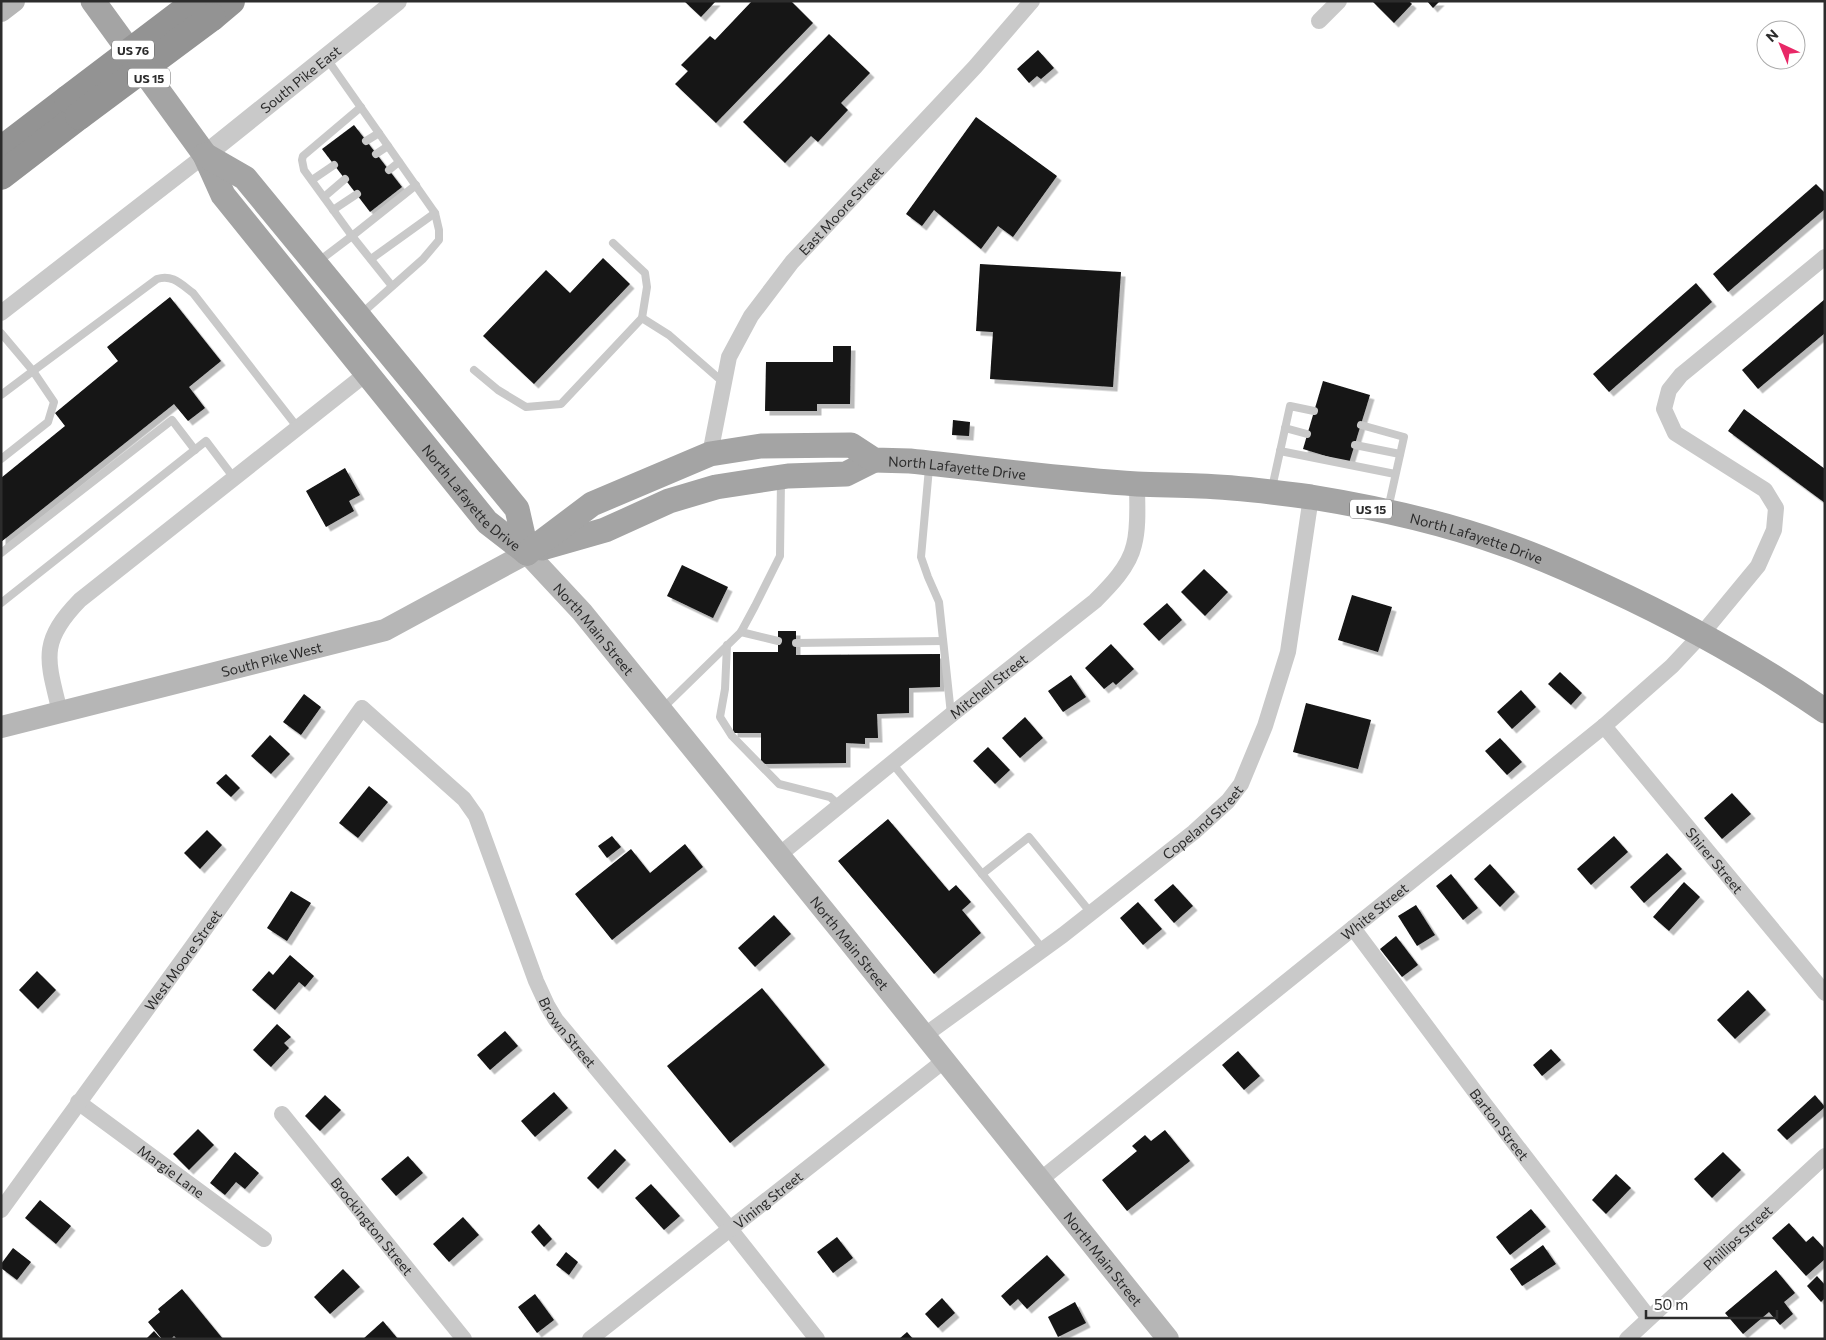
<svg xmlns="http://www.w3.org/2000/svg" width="1826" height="1340" font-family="Commissioner,sans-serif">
<defs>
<filter id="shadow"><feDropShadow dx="4.5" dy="4.5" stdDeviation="0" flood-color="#0004"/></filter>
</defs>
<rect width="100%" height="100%" fill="#fff"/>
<!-- building -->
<g fill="#131313" filter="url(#shadow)">
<path d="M684,1H716L701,17Z"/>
<path d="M752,1H791L813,23L716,123L675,84L688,71L681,65L710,36L715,40Z"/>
<path d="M1372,1H1409L1412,4L1394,23Z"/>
<path d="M1427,1H1440L1433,8Z"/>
<path d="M829,34L870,73L841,103L848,110L818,142L811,136L785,163L743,122Z"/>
<path d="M1038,50L1054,68L1041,79L1037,76L1029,83L1017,69Z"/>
<path d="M976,117L1057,176L1013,237L998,226L981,249L934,210L922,226L906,214Z"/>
<path d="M354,125L402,187L370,212L322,149Z"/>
<path d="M1816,184L1825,193V209L1728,292L1713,274Z"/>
<path d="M603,258L630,284L534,384L483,336L546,270L570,293Z"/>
<path d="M980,264L1121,272L1113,387L990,379L993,332L976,331Z"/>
<path d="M1696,283L1712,302L1609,392L1593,374Z"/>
<path d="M170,297L221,361L189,387L205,408L188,421L174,404L1,542V478L65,426L55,413L118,361L107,347Z"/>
<path d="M1825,299V333L1758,389L1742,370Z"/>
<path d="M833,346H851L850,404H817V411H765L766,362H833Z"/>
<path d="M1323,381L1370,395L1349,463L1303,449Z"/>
<path d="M1744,409L1825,469V503L1728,431Z"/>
<path d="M953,420L970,422L969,436L952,435Z"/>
<path d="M345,468L360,495L349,501L354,511L326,527L306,491Z"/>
<path d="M682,565L728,587L713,618L667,596Z"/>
<path d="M1204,569L1228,592L1205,616L1181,592Z"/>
<path d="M1352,595L1392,607L1378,652L1338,640Z"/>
<path d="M1167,603L1182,620L1159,641L1143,624Z"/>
<path d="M778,631H796V655L940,654V687L909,688V713L877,714L878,738H865V744L846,743V763L761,764V733H733V652H778Z"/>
<path d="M1111,644L1134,669L1116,685L1113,682L1104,689L1085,668Z"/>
<path d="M1560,672L1582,693L1571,705L1548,684Z"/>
<path d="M1071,675L1086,697L1063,712L1048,691Z"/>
<path d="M1521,690L1536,707L1512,729L1497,712Z"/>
<path d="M304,694L321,707L301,735L283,722Z"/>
<path d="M1306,703L1371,720L1358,769L1293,752Z"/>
<path d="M1025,717L1043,738L1020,758L1002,738Z"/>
<path d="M270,735L290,754L271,774L251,756Z"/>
<path d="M1500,738L1522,762L1507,775L1485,751Z"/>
<path d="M988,747L1010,770L995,784L973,761Z"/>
<path d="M226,774L240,788L231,797L216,783Z"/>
<path d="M369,786L388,802L358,838L339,823Z"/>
<path d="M1732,793L1751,814L1722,839L1704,818Z"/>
<path d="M888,819L949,891L956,885L971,902L962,910L981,933L934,974L838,861Z"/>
<path d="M207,830L222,845L200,869L184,853Z"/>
<path d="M612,836L621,847L607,858L598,846Z"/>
<path d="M1614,836L1628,852L1591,885L1577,869Z"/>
<path d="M685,844L703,867L612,940L575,894L631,849L650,873Z"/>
<path d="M1667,853L1682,869L1644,903L1630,887Z"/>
<path d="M1490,864L1515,892L1500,907L1474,879Z"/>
<path d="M1451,874L1478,908L1463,920L1436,886Z"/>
<path d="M1684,882L1700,897L1669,931L1653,917Z"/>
<path d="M1173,884L1193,906L1174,923L1154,900Z"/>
<path d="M291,891L311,903L287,941L267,928Z"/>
<path d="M1138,902L1162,929L1143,945L1120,918Z"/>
<path d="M1416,905L1435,935L1417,946L1398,916Z"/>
<path d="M774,915L791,934L755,967L738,948Z"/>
<path d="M1396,936L1418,965L1402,977L1380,949Z"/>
<path d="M290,955L314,976L305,987L299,982L275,1010L252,990L269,971L273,975Z"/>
<path d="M37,971L56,990L38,1009L19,990Z"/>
<path d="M762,988L825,1065L730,1143L667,1066Z"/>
<path d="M1748,990L1766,1010L1735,1039L1717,1020Z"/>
<path d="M277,1024L291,1037L284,1043L289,1048L271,1067L253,1050Z"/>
<path d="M505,1031L518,1046L490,1070L477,1055Z"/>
<path d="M1551,1049L1561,1060L1542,1076L1533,1065Z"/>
<path d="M1238,1051L1260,1076L1244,1090L1222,1065Z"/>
<path d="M554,1092L568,1108L535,1137L521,1121Z"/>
<path d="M325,1095L341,1110L320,1131L305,1116Z"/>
<path d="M1815,1095L1825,1107L1787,1140L1777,1130Z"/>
<path d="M198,1129L214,1145L189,1170L173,1154Z"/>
<path d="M1165,1130L1190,1161L1127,1211L1102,1180L1137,1151L1132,1146L1145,1135L1151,1141Z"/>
<path d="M615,1149L626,1160L598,1189L587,1178Z"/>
<path d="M235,1152L259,1173L245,1189L236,1182L225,1195L210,1183Z"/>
<path d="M1723,1152L1741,1170L1712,1198L1694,1179Z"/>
<path d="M408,1156L423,1173L396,1196L381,1179Z"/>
<path d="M1616,1174L1631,1188L1606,1214L1592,1200Z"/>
<path d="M651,1184L680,1216L664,1230L635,1198Z"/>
<path d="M40,1200L71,1226L56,1244L25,1218Z"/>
<path d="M1531,1209L1546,1227L1510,1255L1496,1237Z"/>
<path d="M463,1217L479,1235L449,1262L433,1244Z"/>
<path d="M1789,1223L1806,1242L1813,1236L1825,1249V1259L1806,1276L1772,1238Z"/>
<path d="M539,1224L552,1239L544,1247L531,1232Z"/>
<path d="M837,1237L853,1258L833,1273L817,1252Z"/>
<path d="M1543,1245L1556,1264L1522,1286L1510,1269Z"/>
<path d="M13,1248L31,1262L17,1280L1,1268V1264Z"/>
<path d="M566,1252L578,1262L569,1275L556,1265Z"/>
<path d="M1047,1255L1065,1275L1027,1309L1018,1299L1010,1306L1001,1296Z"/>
<path d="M343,1269L360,1287L330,1314L314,1297Z"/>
<path d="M1776,1270L1795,1293L1784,1302L1793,1314L1780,1325L1769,1312L1743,1334L1725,1313Z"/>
<path d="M1817,1276L1825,1285V1298L1821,1302L1807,1286Z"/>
<path d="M182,1289L223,1339H177L174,1336L171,1339H162L148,1322L160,1312L158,1309Z"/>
<path d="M535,1294L554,1320L537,1333L518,1307Z"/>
<path d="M942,1298L955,1313L938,1328L925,1314Z"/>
<path d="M1075,1302L1086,1323L1058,1337L1048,1317Z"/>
<path d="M383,1321L398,1339H363Z"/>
<path d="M154,1331L161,1339H146Z"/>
<path d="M907,1332L913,1339H899Z"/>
</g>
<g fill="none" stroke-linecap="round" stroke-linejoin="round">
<!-- service -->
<g stroke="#c9c9c9" stroke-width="8">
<path d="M327,59L435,213L439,230V240L423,259L361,314"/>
<path d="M361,107L303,156L302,160L304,170L352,236L416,185"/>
<path d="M366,141L379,133"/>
<path d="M376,154L388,146"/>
<path d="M389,170L399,162"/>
<path d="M312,180L334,165"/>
<path d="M324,197L345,179"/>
<path d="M333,210L357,194"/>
<path d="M613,243L645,273L647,287L642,318"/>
<path d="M371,259L435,213"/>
<path d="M319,261L352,236L392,286"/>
<path d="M1,333L33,371L157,279C172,274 181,284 193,293L298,428"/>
<path d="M474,370L498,390L526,407L561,404L642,318L669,335L724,383"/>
<path d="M1,395L33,371L54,402L48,422L1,459"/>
<path d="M1361,425L1404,437L1388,509"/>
<path d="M1285,428L1307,434"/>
<path d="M1355,445L1400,454"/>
<path d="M1280,451L1395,474"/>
<path d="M929,468L921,557L928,577L939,602L951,714"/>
<path d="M1272,488L1290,406L1314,411"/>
<path d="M1,553L172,420L195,450"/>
<path d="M1,603L206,441L234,478"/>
<path d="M741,632L778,641"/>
<path d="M796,643L943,641"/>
<path d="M727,645L725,689L720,717L732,736L779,784L830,797L840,806"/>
<path d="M663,708L741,632L755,606L780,556L781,480"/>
<path d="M892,763L1043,949"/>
<path d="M982,874L1029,837L1091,913"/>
</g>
<!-- minor -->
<g stroke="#c9c9c9" stroke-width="16">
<path d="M1319,21L1339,1"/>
<path d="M1,313L205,155"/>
<path id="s1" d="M710,454L729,357L751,316L792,262L975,67L1032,1"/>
<path d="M60,712C47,659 39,642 80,600L367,373"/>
<path id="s2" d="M1604,726L1825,993"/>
<path id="s3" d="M779,855L951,715L1095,601C1110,586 1129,567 1134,545C1139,526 1137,504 1137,484"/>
<path id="s4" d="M1353,928L1476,1093L1649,1318"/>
<path id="s5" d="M925,1035L1063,935L1194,832L1228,801L1241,784L1265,726L1288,652L1311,497"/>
<path id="s6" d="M78,1102L264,1239"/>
<path id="s7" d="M282,1114L464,1339"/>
<path id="s8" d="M1040,1180L1604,726L1672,666L1701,635L1758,566L1774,530L1776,508L1765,490L1675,433L1664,409L1669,390L1681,375L1825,257"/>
<path id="s9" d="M1,1210L192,947L362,708L464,799L476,816L536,981L547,1005L556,1020L730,1229L817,1339"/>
<path id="s10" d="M590,1339L945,1060"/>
<path id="s11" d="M1627,1339L1825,1156"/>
</g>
<!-- tertiary -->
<path stroke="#c9c9c9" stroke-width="20" id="s12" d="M205,155L397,1"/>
<!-- secondary -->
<g stroke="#b6b6b6" stroke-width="22">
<path d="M1,11L14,1"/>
<path id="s13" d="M1,727L385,630L527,553L582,612L844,935L1168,1339"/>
</g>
<!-- primary -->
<g stroke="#a4a4a4" stroke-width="25">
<path id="s14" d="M93,1L205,155L223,195L487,522L527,553"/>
<path d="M205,155L245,178L517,509L527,553"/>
<path d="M542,548L605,530L669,501L716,487L788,476L846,474L874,460"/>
<path id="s15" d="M527,553L592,504L710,454L761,446L851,445L874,460L910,461C986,469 1061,479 1137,484C1158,485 1179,485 1200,486C1237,487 1274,492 1311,497C1373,507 1444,523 1503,544C1539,556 1572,571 1606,587C1682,622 1756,663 1825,711"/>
</g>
<!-- motorway -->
<g stroke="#939393" stroke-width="28">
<path d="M212,17L231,1"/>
<path d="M1,150L68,99"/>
<path d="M1,176L79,116"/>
</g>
<!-- motorway-bridge -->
<g stroke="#939393" stroke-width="28">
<path d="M68,99L197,1"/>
<path d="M79,116L212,17"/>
</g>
</g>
<g text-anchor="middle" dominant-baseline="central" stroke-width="5" stroke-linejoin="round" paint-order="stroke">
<!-- shield labels -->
<g fill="#fff" stroke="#6b6b6b" stroke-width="1">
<rect x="112" y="40.5" width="42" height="19" rx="4"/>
<rect x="128" y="68.5" width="42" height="19" rx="4"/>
<rect x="1350" y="499.5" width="42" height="19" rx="4"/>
</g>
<g font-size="12" font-weight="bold" fill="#2c2c2c">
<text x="133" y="50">US 76</text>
<text x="149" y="78">US 15</text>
<text x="1371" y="509">US 15</text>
</g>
<!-- street labels -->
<g font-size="14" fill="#2c2c2c" stroke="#fff">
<text stroke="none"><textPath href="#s12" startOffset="122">South Pike East</textPath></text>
<text stroke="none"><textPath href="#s1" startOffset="284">East Moore Street</textPath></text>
<text stroke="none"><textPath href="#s15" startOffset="462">North Lafayette Drive</textPath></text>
<text stroke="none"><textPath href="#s14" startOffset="626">North Lafayette Drive</textPath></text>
<text stroke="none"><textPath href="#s15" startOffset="988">North Lafayette Drive</textPath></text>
<text stroke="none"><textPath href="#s13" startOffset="659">North Main Street</textPath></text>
<text stroke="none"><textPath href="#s13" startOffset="279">South Pike West</textPath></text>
<text stroke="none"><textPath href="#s3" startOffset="269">Mitchell Street</textPath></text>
<text stroke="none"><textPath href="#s5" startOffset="350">Copeland Street</textPath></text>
<text stroke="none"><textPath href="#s2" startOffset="174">Shirer Street</textPath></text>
<text stroke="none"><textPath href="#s8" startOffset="429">White Street</textPath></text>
<text stroke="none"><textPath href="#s13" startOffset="1064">North Main Street</textPath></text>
<text stroke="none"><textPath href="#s9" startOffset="309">West Moore Street</textPath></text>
<text stroke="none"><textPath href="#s9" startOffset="1012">Brown Street</textPath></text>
<text stroke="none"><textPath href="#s4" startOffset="245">Barton Street</textPath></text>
<text stroke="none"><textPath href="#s6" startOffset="116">Margie Lane</textPath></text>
<text stroke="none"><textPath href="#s10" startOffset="226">Vining Street</textPath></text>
<text stroke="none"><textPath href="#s7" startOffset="144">Brockington Street</textPath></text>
<text stroke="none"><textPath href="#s11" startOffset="150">Phillips Street</textPath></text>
<text stroke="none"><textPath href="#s13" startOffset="1469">North Main Street</textPath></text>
</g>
</g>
<!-- border -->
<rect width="1826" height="1340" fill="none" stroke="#2c2c2c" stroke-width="5"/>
<!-- north arrow -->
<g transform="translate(1781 45) rotate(316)"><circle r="24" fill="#ffffff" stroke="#ababab"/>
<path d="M0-4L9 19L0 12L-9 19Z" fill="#e82867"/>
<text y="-8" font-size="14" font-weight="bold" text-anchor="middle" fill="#2c2c2c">N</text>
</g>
<!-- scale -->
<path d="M1646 1310v8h131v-8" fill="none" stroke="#2c2c2c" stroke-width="2.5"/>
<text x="1654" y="1310" font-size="15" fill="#2c2c2c" stroke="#ffffff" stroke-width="4" paint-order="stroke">50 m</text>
</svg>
